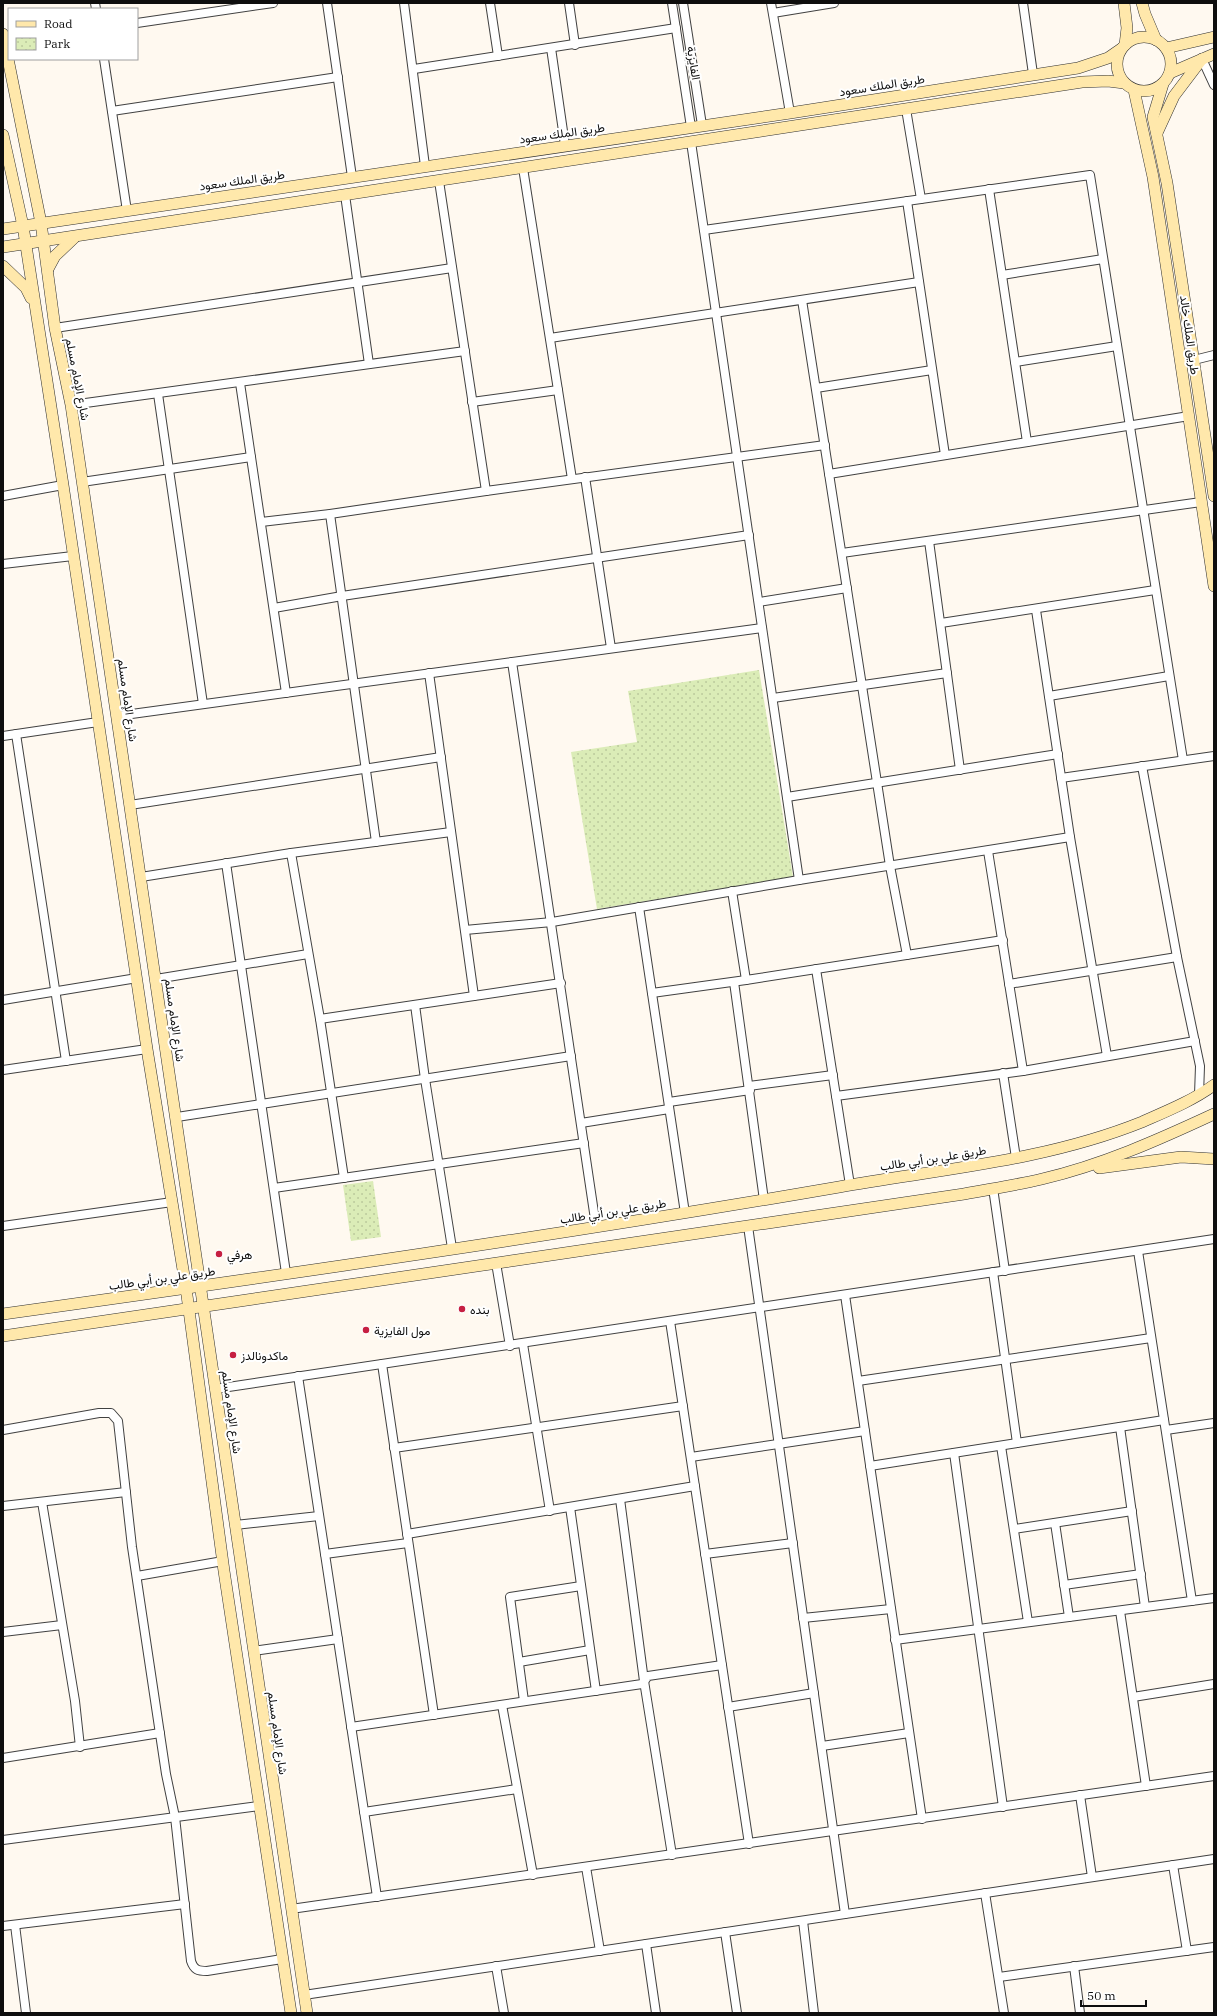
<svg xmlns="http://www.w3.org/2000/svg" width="1217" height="2016" font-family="'IBM Plex Serif',Vazirmatn,serif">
<defs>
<pattern id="park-dots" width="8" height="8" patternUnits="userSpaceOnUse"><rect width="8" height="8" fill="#dbecb7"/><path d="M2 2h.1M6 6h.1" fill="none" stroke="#bbc99c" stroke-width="1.8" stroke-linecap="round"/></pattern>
</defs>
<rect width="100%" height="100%" fill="#fff9f0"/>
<!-- park -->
<g fill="url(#park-dots)">
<path d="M759,670L793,877L597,909L571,752L637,742L628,691Z"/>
<path d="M373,1181L381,1237L351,1241L343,1185Z"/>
</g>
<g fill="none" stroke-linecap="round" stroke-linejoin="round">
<defs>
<g id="street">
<path d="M95,3L96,9"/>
<path d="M327,3L352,177"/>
<path d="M404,3L425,166"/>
<path d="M490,3L498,56"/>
<path d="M569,3L575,45"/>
<path d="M672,3L691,127"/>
<path d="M683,3L702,125"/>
<path d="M771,3L790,113"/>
<path d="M1023,3L1033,74"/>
<path d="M773,13L834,3"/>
<path d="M137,23L273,3"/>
<path d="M551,48L565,145"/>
<path d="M104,59L127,211"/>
<path d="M1202,59L1214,85"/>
<path d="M414,69L676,28"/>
<path d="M906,109L921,199"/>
<path d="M112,111L338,77"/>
<path d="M691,142L799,880"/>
<path d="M523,168L572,479"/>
<path d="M439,181L486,491"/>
<path d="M989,189L1027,442"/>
<path d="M345,195L369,364"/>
<path d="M907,201L945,455"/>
<path d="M704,230L1090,175L1183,760"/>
<path d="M1002,275L1103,259"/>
<path d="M802,300L890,866L907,955"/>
<path d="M55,328L452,268"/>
<path d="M550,338L919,282"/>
<path d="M1194,360L1214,355"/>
<path d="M1015,362L1117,346"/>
<path d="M240,383L286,693"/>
<path d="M816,388L932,370"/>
<path d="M158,394L203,704"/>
<path d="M472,402L558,390"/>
<path d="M71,405L465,351"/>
<path d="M829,474L1189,416"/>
<path d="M585,477L611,648"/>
<path d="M82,482L251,457"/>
<path d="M3,496L63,485"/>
<path d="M330,514L376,842"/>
<path d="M261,522L330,514L486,491L825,445"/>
<path d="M929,541L960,770"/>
<path d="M842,553L1201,502"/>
<path d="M3,564L73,556"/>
<path d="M759,602L847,588"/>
<path d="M274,608L342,596L749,535"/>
<path d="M1036,610L1070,837L1107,1056"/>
<path d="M941,623L1155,590"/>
<path d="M512,662L596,1226"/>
<path d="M429,673L474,996"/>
<path d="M1049,696L1169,676"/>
<path d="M773,698L947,673"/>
<path d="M117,716L762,628"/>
<path d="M16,734L66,1061"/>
<path d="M3,736L98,722"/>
<path d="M1142,766L1177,957L1200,1066L1199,1095"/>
<path d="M1061,778L1214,756"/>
<path d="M787,797L1058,754"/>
<path d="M130,805L441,757"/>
<path d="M988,851L1023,1071"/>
<path d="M291,853L320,1019L344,1178"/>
<path d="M226,863L286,1273"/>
<path d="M141,877L291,853L451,832"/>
<path d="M732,891L746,980"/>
<path d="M639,907L685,1213"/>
<path d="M465,930L552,922L799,880L1070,837"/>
<path d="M816,969L850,1185"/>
<path d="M156,979L308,954"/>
<path d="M734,982L764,1200"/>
<path d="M1009,984L1177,957"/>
<path d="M652,993L746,980L1003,940"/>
<path d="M3,1000L137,978"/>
<path d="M415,1005L425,1079L452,1248"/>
<path d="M320,1019L561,983"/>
<path d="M3,1070L147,1049"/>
<path d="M1003,1073L1016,1158"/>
<path d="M749,1086L833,1075"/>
<path d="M836,1096L1023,1071L1195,1041"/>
<path d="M669,1102L750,1090"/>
<path d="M177,1117L571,1056"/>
<path d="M581,1123L669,1109"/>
<path d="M274,1188L584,1143"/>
<path d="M993,1188L1005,1271"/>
<path d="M3,1226L172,1202"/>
<path d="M748,1226L845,1914"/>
<path d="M1138,1251L1192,1601"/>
<path d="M496,1263L510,1346"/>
<path d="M993,1272L1017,1443"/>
<path d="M845,1295L922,1819"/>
<path d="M670,1321L749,1844"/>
<path d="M523,1344L550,1511"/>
<path d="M382,1364L434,1715"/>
<path d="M298,1376L377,1897"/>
<path d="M858,1381L1151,1338"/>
<path d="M215,1389L1214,1239"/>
<path d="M1120,1427L1145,1607"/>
<path d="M3,1430L99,1413H111L118,1421L132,1547L166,1774L175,1817L191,1961C194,1970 198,1971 207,1971L282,1959"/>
<path d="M1166,1430L1214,1423"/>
<path d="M1001,1446L1028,1622"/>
<path d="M394,1448L683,1406"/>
<path d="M954,1453L1003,1807"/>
<path d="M691,1457L865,1431"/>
<path d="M870,1466L1164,1420"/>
<path d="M620,1499L644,1681L672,1855"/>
<path d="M42,1502L75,1701L80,1747"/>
<path d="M3,1506L126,1492"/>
<path d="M570,1507L596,1691"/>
<path d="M1055,1523L1069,1617"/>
<path d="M235,1525L319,1516"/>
<path d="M1014,1529L1132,1511"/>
<path d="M407,1534L695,1486"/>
<path d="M325,1554L408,1543"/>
<path d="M705,1554L793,1543"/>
<path d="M137,1576L223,1561"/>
<path d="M1064,1585L1141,1574"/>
<path d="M1120,1611L1146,1786"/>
<path d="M803,1618L891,1609"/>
<path d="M3,1632L62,1625"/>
<path d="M895,1640L1214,1598"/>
<path d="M253,1651L338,1639"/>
<path d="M519,1662L590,1650"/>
<path d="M1133,1697L1214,1684"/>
<path d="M524,1701L510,1597L581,1586"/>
<path d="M502,1705L533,1875"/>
<path d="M728,1707L814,1693"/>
<path d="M351,1727L642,1684L648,1676L722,1665"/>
<path d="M822,1746L909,1733"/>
<path d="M3,1758L160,1733"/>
<path d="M1080,1795L1092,1877"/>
<path d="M364,1812L517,1789"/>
<path d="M3,1840L259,1806"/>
<path d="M1173,1865L1187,1951"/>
<path d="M586,1867L600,1951"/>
<path d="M985,1893L1004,2013"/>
<path d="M291,1909L1214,1776"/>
<path d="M803,1921L814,2013"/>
<path d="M15,1925L26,2013"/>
<path d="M3,1926L185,1904"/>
<path d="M725,1932L737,2013"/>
<path d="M646,1944L656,2013"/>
<path d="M496,1966L504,2013"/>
<path d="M1074,1966L1080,2013"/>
<path d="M999,1977L1214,1947"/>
<path d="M304,1995L1214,1859"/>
</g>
<g id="secondary">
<path d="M1124,3L1127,28L1125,45"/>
<path d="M1142,3L1145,14L1156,40"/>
<path d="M3,34L41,223L55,328L71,405L307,2013"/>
<circle cx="1144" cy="64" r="27"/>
<path d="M1166,48L1214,37"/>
<path d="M1170,73L1214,54"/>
<path d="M1163,84L1153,117L1167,183L1214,496"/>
<path d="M1134,90L1153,177L1214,586"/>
<path d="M1157,133L1174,96L1202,59"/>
<path d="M3,135L23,226L63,485L147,1049L186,1288L224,1571L291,2013"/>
<path d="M3,229L790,113L1078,68L1108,58L1121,49"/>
<path d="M3,247L1082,82L1108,81L1124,83"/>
<path d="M3,266L26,288L31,298"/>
<path d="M48,269L55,256L74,238"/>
<path d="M1099,1168L1181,1157L1214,1159"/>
<path d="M3,1314C282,1275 561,1235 839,1187C941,1169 1045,1161 1142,1122C1167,1111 1192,1101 1214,1085"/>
<path d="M3,1336L964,1194C990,1189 1017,1185 1042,1179C1102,1165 1158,1140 1214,1114"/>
</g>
</defs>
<!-- street casing -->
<use href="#street" stroke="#414141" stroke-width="10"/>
<!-- secondary casing -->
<use href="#secondary" stroke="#303030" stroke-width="12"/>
<!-- street -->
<use href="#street" stroke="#fff" stroke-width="8"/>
<!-- secondary -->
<use href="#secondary" stroke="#ffe8ab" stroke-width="11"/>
</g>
<!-- markers -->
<g fill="#c61f42" stroke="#fff" stroke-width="1.5">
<circle cx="219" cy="1254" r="4"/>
<circle cx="462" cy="1309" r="4"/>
<circle cx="366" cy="1330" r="4"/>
<circle cx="233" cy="1355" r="4"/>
</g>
<g text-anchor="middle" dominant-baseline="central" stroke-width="4" stroke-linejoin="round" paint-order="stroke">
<!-- street labels -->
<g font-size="12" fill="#0e0e0e" stroke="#fff">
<text transform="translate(694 63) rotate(81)">الفايزية</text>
<text transform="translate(882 85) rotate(-9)">طريق الملك سعود</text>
<text transform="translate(562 133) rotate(-8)">طريق الملك سعود</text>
<text transform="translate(242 180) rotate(-8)">طريق الملك سعود</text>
<text transform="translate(1190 335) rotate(82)">طريق الملك خالد</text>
<text transform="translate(78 379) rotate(79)">شارع الإمام مسلم</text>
<text transform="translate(128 700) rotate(82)">شارع الإمام مسلم</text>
<text transform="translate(175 1020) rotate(82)">شارع الإمام مسلم</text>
<text transform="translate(933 1158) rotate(-9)">طريق علي بن أبي طالب</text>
<text transform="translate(613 1211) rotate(-9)">طريق علي بن أبي طالب</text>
<text transform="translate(162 1278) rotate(-8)">طريق علي بن أبي طالب</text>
<text transform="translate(232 1412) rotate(82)">شارع الإمام مسلم</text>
<text transform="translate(278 1733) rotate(82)">شارع الإمام مسلم</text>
</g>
<!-- poi labels -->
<g font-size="12" fill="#0e0e0e" stroke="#fff" text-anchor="start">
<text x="227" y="1254">هرفي</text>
<text x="470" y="1309">بنده</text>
<text x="374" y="1330">مول الفايزية</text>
<text x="241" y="1355">ماكدونالدز</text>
</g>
</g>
<!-- border -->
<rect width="1217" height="2016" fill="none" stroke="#0e0e0e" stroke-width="8"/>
<!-- legend -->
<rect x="8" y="8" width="130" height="52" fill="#ffffff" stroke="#9f9f9f"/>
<rect x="16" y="21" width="20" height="6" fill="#ffe8ab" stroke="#9f9f9f"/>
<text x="44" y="28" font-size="12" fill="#0e0e0e">Road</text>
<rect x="16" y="38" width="20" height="12" fill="url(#park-dots)" stroke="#9f9f9f"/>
<text x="44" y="48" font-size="12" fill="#0e0e0e">Park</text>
<!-- scale -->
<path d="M1081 2000v6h65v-6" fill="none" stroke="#0e0e0e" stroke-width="2"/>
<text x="1087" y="2000" font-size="12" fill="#0e0e0e" stroke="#ffffff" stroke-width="3" paint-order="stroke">50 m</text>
</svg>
